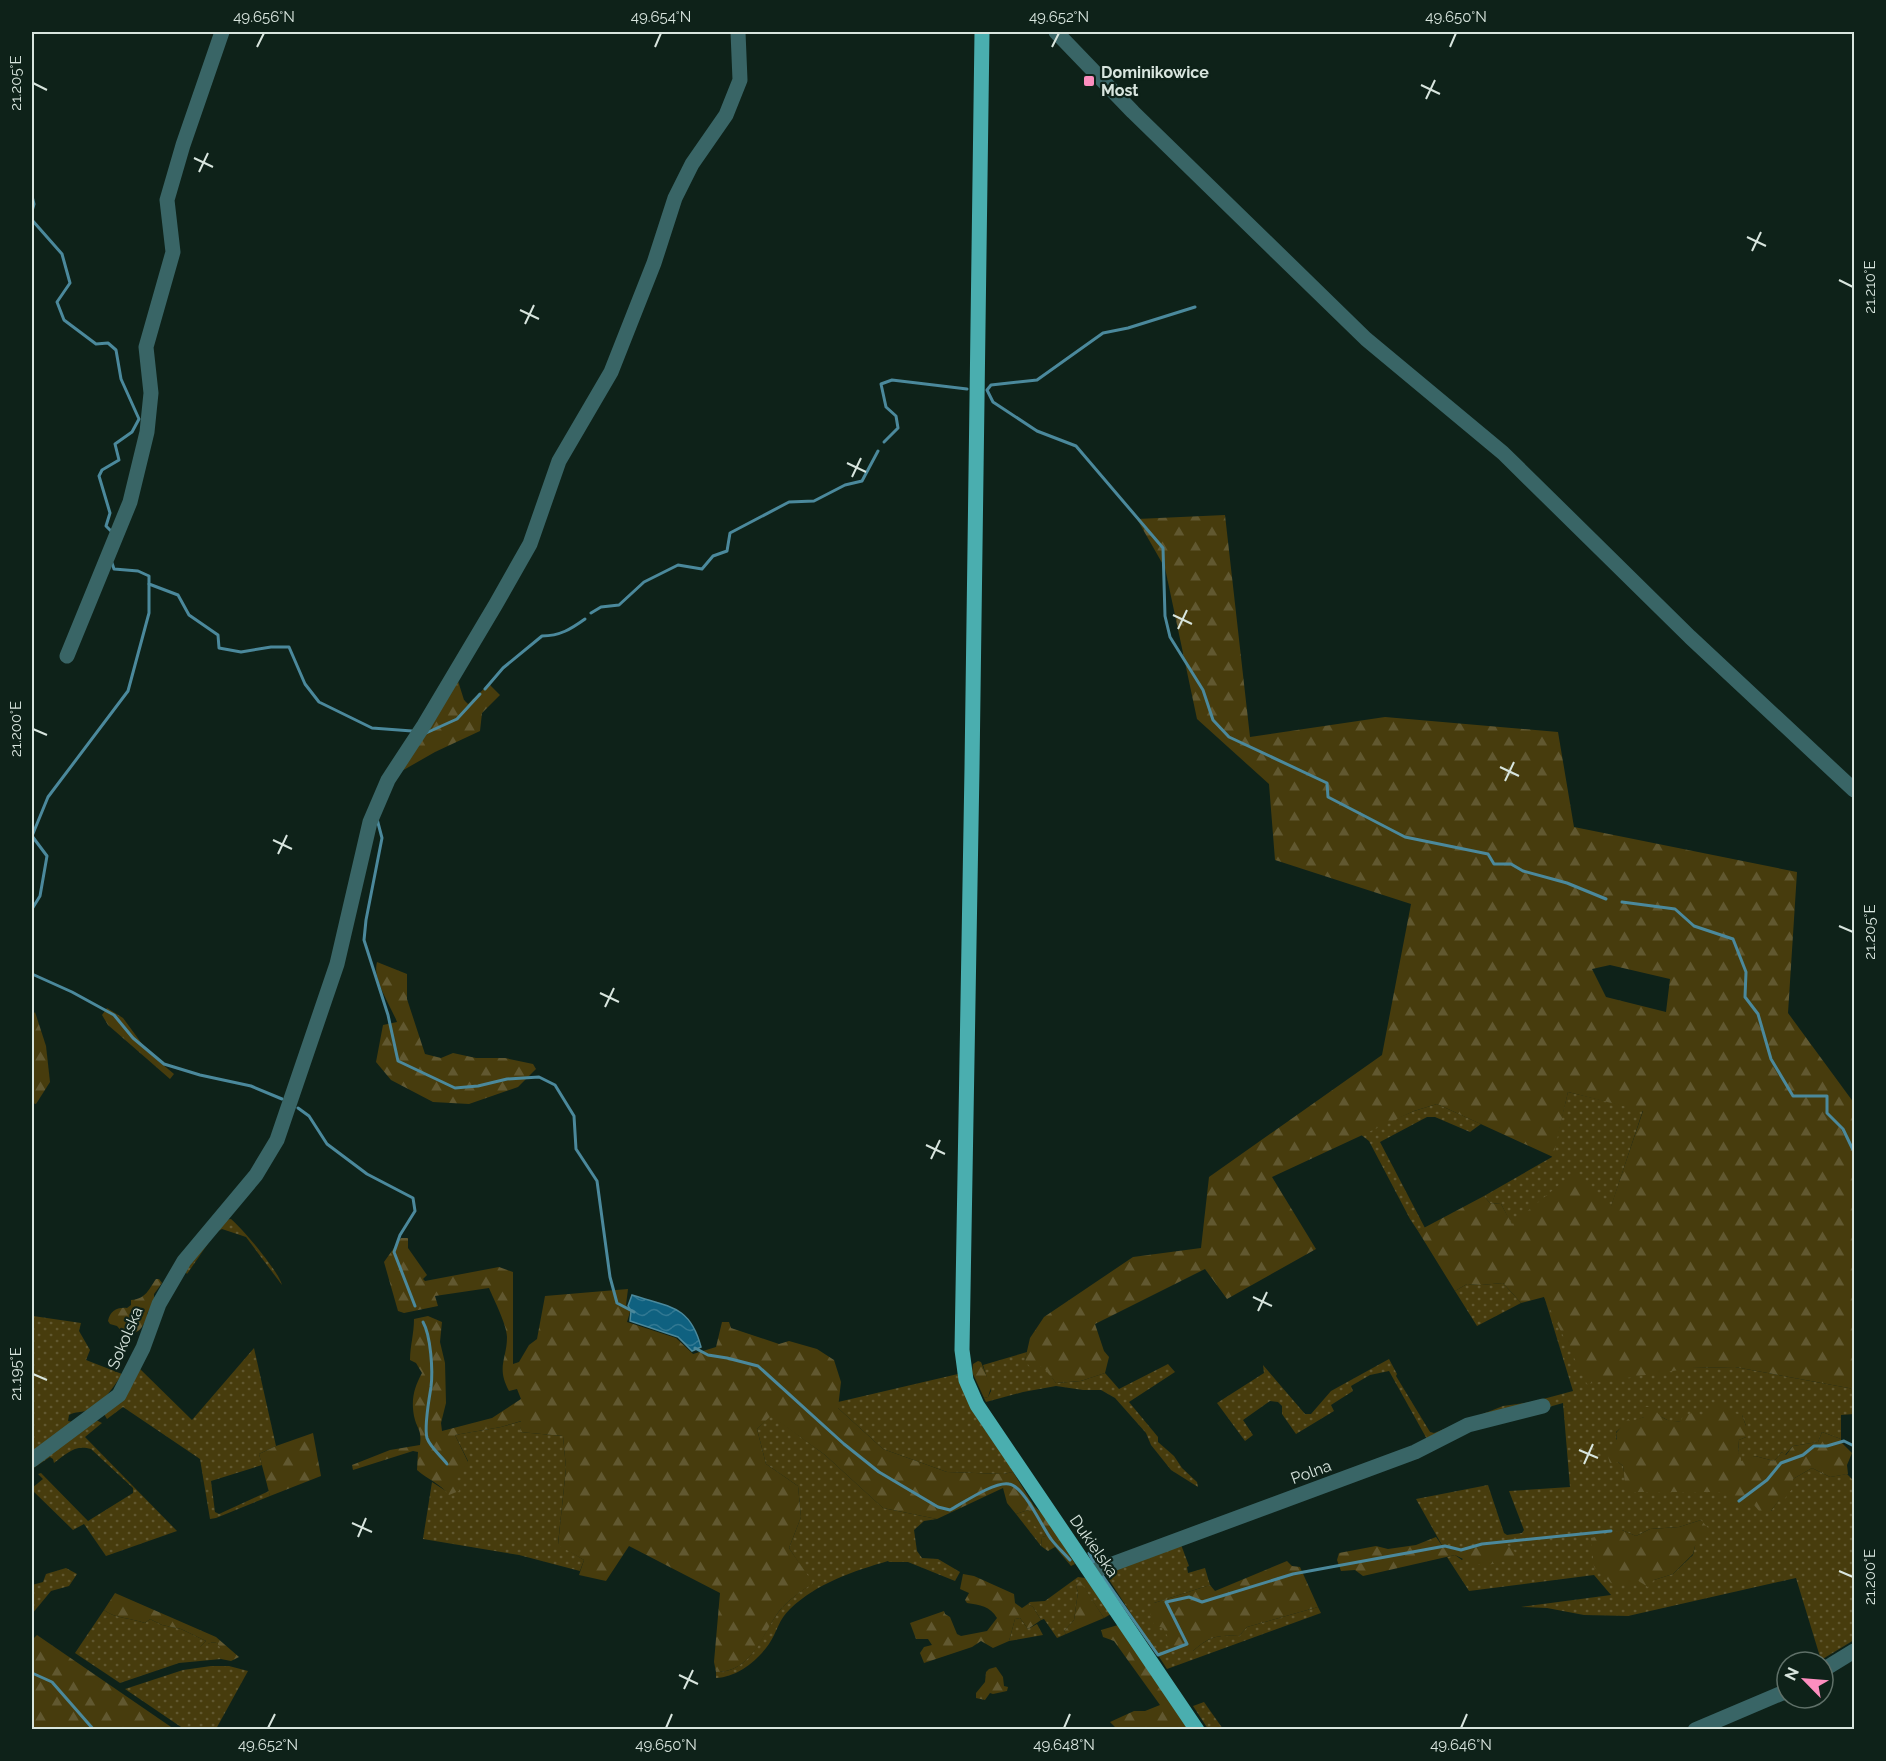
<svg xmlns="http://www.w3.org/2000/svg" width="1886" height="1761" font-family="Raleway,sans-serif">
<defs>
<pattern id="grass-dots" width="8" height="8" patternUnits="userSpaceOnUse" patternTransform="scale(1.5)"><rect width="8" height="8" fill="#473c0d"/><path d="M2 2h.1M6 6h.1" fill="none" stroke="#615830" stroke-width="1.8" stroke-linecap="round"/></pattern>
<pattern id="forest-firs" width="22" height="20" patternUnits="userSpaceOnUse" patternTransform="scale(1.5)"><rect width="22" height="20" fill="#473c0d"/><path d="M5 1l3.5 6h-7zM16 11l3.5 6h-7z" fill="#615830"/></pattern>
<pattern id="water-waves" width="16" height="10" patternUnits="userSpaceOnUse" patternTransform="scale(1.5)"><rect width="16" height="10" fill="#0f6180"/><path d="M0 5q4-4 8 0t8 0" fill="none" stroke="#317892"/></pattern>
</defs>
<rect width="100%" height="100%" fill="#0e2219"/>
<!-- grass -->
<g fill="url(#grass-dots)" fill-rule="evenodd">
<path d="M1568,1092L1643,1110L1611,1207L1512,1225L1501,1204L1490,1203L1484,1196L1552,1157Z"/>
<path d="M1437,1104L1481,1124L1470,1132L1435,1117H1427L1380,1142L1425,1228L1418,1231L1410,1219L1369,1141L1360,1134L1414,1111Z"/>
<path d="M231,1219C243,1229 279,1272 282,1285L246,1237L222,1229L216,1232L187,1274L184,1270L224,1220Z"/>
<path d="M1503,1283L1521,1303L1477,1326L1455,1291L1467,1284L1481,1285Z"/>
<path d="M1544,1296L1690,1368L1735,1367L1854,1389V1414L1841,1415V1439L1822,1432L1818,1442L1793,1446L1785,1455L1782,1452L1774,1461L1755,1456L1745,1461H1741L1738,1453L1739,1440L1746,1437V1426L1742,1415L1671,1422L1658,1415L1644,1417L1623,1426L1616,1432L1618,1462L1623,1466L1627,1491L1731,1492L1754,1505L1771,1511L1793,1479L1812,1468L1830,1477L1847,1474L1854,1481V1640L1821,1660L1796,1578L1628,1616L1584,1615L1547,1608L1521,1607L1611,1595L1594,1575L1469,1591L1447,1557L1455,1555L1462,1560L1472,1547L1461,1551L1443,1547L1416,1499L1488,1485L1504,1533L1507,1535L1522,1533L1524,1530L1509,1491L1570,1487L1563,1403L1428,1441L1389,1371L1370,1375L1351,1386L1353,1391L1331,1405L1334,1411L1296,1434L1282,1414V1406L1278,1402L1270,1401L1243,1420L1253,1435L1245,1441L1217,1403L1264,1373L1263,1365L1305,1414H1311L1331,1391L1389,1359L1397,1374L1396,1376L1430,1432L1434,1433L1503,1406L1532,1402L1573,1391ZM1701,1520L1693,1555L1673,1574L1654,1580H1636L1622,1530L1636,1536L1650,1529L1679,1527Z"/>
<path d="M33,1316L81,1323L79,1331L90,1350L86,1360L122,1374C114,1387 102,1404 88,1410C81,1413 76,1411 69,1415L68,1421L73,1422L32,1454V1323Z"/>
<path d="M254,1348L276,1446L259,1454L262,1465L211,1481L215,1512L219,1514L269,1491L270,1496L216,1518L210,1519L200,1459L123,1407L107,1419L104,1414L140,1369L192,1420Z"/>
<path d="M1027,1352L1025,1360L1044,1367L1056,1383L1081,1381L1105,1373L1119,1389L1168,1364L1175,1372L1129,1402L1158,1437V1442L1174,1456L1182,1468L1197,1482L1198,1487L1171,1470L1151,1445L1146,1433L1115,1398L1101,1390H1083L1056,1386L1023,1392L986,1402L984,1398L988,1397L991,1391L983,1365Z"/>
<path d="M958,1374C967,1410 991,1438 1013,1468V1472L1003,1474L947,1472L883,1449L838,1408V1402Z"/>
<path d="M771,1415L825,1455L883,1508L937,1519L924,1521L914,1530L917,1551L922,1558L938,1559L960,1572L955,1581L908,1562H889L888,1561C854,1571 817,1583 790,1609C779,1619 777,1632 769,1644C757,1661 738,1677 716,1678V1672C751,1672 760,1638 777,1614C786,1601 801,1592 812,1583L789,1548L801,1517L798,1486L766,1464L757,1429Z"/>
<path d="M96,1420L102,1423L85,1437L177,1531L106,1556L84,1524L73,1530L32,1490V1488L43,1479L38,1474L41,1473L88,1521L133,1493V1488L91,1449C75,1444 66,1454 54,1463L53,1459L50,1457L32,1469V1465Z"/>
<path d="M522,1421L520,1432L563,1436L566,1468L558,1544L584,1560L580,1571L519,1555L423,1539L432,1482L446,1491L468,1461L455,1435L501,1427Z"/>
<path d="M1028,1510L1044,1529L1046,1536L1042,1537L1041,1546L1016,1514Z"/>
<path d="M1180,1542L1189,1566L1187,1567L1188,1573L1205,1568L1210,1585L1154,1603L1163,1628L1193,1651C1210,1636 1217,1635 1239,1636L1247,1627L1318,1607L1321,1613L1167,1669L1104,1572Z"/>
<path d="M66,1568L77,1574L69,1586L51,1591L32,1614V1585L43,1582L46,1574Z"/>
<path d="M1078,1577L1085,1578L1111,1614L1104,1618L1080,1582L1076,1586L1078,1592L1074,1620L1064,1631L1066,1634L1057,1638L1044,1619L1041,1620L1033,1607L1028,1604L1030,1602L1045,1601Z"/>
<path d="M104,1610C116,1619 132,1618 145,1623L150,1619L162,1625L181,1629L206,1641L200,1647L210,1643H217L222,1649L219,1655L221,1659L179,1663L120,1683L75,1653Z"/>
<path d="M1020,1618L1028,1629L1037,1624L1043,1635L1009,1641L1015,1619Z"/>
<path d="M211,1666H229L248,1671L216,1729H184L125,1689L183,1670Z"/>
<path d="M1204,1702L1223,1729H1208L1193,1706Z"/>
</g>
<!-- forest -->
<g fill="url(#forest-firs)" fill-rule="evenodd">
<path d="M1225,515L1250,737L1385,717L1558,732L1574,827L1797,872L1788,1013L1854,1103V1389L1735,1367L1692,1368L1587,1384L1544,1297L1521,1303L1503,1283L1481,1285L1467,1284L1455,1291L1418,1231L1484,1196L1490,1203L1501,1204L1512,1224L1576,1171L1611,1206L1643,1111L1568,1092L1553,1157L1437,1104L1414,1111L1272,1177L1316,1249L1227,1299L1205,1269L1095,1324L1104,1351L1109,1357L1105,1373L1081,1381L1056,1383L1044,1368L1040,1366L1032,1370L1025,1360L1030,1338L1044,1317L1133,1257L1201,1248L1209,1177L1382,1055L1411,904L1275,860L1269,784L1197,719L1165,568L1137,519ZM1610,965L1670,979L1666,1012L1606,997L1592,969Z"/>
<path d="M458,681L464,700L468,704L489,684L500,695L482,713L480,731L435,752L400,772Z"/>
<path d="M377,962L407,974V999L425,1054L441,1058L453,1053L476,1058H505L533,1064L536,1069L518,1087L469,1104L433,1102L391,1080L376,1062L383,1025L397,1022C391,1006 372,979 377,962Z"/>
<path d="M107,1008L123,1018L148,1052L174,1074L170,1079L108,1025L102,1015Z"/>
<path d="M35,1012L46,1046L50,1082L36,1104L32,1103V1016Z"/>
<path d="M401,1238H408V1248L427,1275L423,1279L425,1281L499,1267L513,1272V1364L519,1362L529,1345L537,1339L545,1296L628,1289L626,1305L630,1312L627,1322L676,1338L693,1354L716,1347L722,1322H729L731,1328L779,1344L789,1341L817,1349L834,1360L841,1382L838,1408L883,1449L947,1472L1003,1474L1013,1472L1034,1506L1045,1516L1075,1564L1071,1566L1055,1547L1048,1551L1041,1546L1042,1537L1046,1536L1044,1529C1037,1529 1032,1526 1031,1519L1033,1517L1028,1510L1016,1514L1007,1503L1003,1488L937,1519L883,1508L825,1455L771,1416L757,1429L766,1464L798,1486L801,1517L789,1548L813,1583C801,1592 786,1601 777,1614C761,1638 751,1672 716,1672L714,1662L720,1593L629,1546L606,1581L579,1575L584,1560L558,1545L566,1468L563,1436L520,1432L521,1421L501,1427L455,1435L468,1462L456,1479L459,1491L449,1495C441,1484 427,1479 417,1470L418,1452L413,1451L353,1470L352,1465L390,1450L420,1445C422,1429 417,1430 414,1416C411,1399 414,1388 422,1373L416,1363L410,1360C410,1346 414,1334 414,1319L428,1316L442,1322L440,1342L445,1363L446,1403L441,1423L442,1431L492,1418L521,1399L517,1389L509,1391C496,1367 507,1359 507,1337C507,1325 494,1300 489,1288L435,1296L438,1306L404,1313L398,1311L384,1262Z"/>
<path d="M156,1279H159L162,1283L154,1294V1301L147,1314L148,1316C141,1329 140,1334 124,1334L117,1326L110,1324L108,1321C110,1311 117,1307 127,1308L131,1305V1300C146,1299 149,1289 156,1279Z"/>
<path d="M978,1361L981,1362L991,1387L988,1397L984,1398L972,1372L973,1364Z"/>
<path d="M1721,1404L1725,1411L1742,1415L1746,1426V1437L1739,1440L1738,1453L1741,1455V1461L1755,1456L1774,1461L1782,1452L1786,1455L1793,1446L1818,1442L1822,1432L1841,1439V1442L1852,1453L1847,1465L1848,1474L1830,1477L1812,1468L1793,1479L1792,1489L1783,1501L1779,1500L1771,1511L1760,1512L1754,1505L1729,1506L1730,1492H1626L1623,1466L1618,1462L1610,1463C1606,1454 1610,1445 1617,1439L1616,1433L1628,1419L1632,1421L1644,1417V1407H1654C1660,1419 1668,1422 1681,1421L1683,1416L1692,1413L1697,1418L1706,1417L1712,1407Z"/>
<path d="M313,1433L321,1476L270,1496L259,1454L276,1446Z"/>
<path d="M1701,1520L1710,1530L1695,1546L1693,1554L1673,1574L1654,1580L1648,1587L1637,1580L1630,1586L1611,1583L1594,1567L1591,1538L1622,1530L1636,1536L1650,1529L1679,1527Z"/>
<path d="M1436,1537L1443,1547L1461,1551L1472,1547L1504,1542L1516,1553L1513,1559L1493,1564H1473L1455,1555L1363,1576L1355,1570L1341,1571L1337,1560L1339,1553L1376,1546L1388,1549L1416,1545Z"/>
<path d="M1287,1561L1292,1566L1300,1567L1318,1607L1247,1627L1239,1636C1217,1635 1210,1636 1193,1651L1175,1650L1163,1628L1154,1625L1150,1612L1154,1603L1210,1585L1215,1591Z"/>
<path d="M963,1574L974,1576L1014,1594L1015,1603L1022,1608L1028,1604L1033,1607L1041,1620L1028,1629L1020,1618L1015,1619L1009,1641L993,1648L981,1641L972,1647L924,1663L920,1653L924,1647L932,1645L928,1639H916L910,1623L944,1611L945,1614L950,1617L957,1634L961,1636L987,1631L997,1618C990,1606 980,1605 967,1603L965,1600L969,1593L960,1589Z"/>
<path d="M1080,1581L1104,1618L1066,1634L1064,1631L1074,1620L1078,1592L1076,1586Z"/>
<path d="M115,1593L216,1637L239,1657L231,1661L221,1659L218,1655L221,1649L217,1643C208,1642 207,1644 202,1651H199L200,1647L206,1641L181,1629L162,1625L150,1619L145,1623C132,1618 116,1619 104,1610Z"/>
<path d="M1118,1625L1188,1729H1117L1110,1722L1134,1711H1145L1160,1705L1114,1641L1103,1637L1101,1630Z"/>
<path d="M37,1635L174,1729H32V1640Z"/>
<path d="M996,1667L1003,1677L1004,1686L1008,1687L1007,1691L993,1694L990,1693L985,1700L976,1698V1693L985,1682L986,1672L989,1669Z"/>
</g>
<!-- water -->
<path fill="url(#water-waves)" stroke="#4b899c" stroke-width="1.5" d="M632,1295C669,1307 690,1305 701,1347L692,1351L678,1337L630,1321L631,1311L628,1306Z"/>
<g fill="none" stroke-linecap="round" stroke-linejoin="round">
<!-- stream -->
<g stroke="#4b899c" stroke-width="3">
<path d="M32,196L34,204L32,211"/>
<path d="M32,220L62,254L70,283L57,302L64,320L96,344L108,343L116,350L121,379L139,419L132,432L115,444L119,460L102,470L99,476L110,513L106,526L113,533"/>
<path d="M1195,307L1128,328L1103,333L1037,380L991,385L987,390L993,402L1037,431L1076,446L1163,548L1165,616L1170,637L1203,690L1213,720L1229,737L1327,783L1328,797L1405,837L1488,854L1494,864H1511L1523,871L1567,883L1606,899"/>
<path d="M884,442L898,428L896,416L886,407L881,384L892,380L967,389"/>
<path d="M112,563L114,569L138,571L149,576V584L178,595L189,615L218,635L219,648L241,652L271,647H289L305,684L319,702L372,728L412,731"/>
<path d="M591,613L601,607L619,605L644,582L678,565L702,569L713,556L727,551L730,533L789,502L814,501L845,485L862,481L878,451"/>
<path d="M485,689L503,668L542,636C560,636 571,629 585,619"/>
<path d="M426,733L457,719L480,694"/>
<path d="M377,819L382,838L366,920L364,940L388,1015L398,1061L455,1088L478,1086L507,1079L539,1077L555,1085L574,1116L576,1149L597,1181L610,1277L617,1303L634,1312"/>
<path d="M1622,902L1675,909L1694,926L1733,939L1746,972L1745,997L1758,1014L1771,1059L1793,1096H1827V1113L1843,1129L1854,1152"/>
<path d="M32,909L40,896L47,856L32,836L48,797L128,691L149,613V584"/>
<path d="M32,974L72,992L114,1015L133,1038L164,1064L200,1075L251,1086L282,1099"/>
<path d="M298,1108L309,1116L327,1144L367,1174L413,1198L415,1211L400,1235L394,1252L415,1306"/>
<path d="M423,1322C431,1336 433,1371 431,1387C429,1399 424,1427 427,1438C430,1447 442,1457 447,1464"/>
<path d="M695,1348L708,1355L727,1358L758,1366L844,1444L879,1472L938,1507L950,1510C963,1503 995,1481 1009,1484C1024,1486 1042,1527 1051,1539C1056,1546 1064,1553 1070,1560"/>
<path d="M1739,1501L1767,1480L1781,1463L1803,1455L1814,1446H1827L1844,1441L1854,1446"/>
<path d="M1089,1553L1095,1565"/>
<path d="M1102,1575L1158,1655L1187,1644L1166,1602L1189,1597L1202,1602L1293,1574L1445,1546L1461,1550L1482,1544L1611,1531"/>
<path d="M32,1673L52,1682L94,1730"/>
</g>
<!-- minor -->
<g stroke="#396566" stroke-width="15">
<path d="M1056,32L1133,112L1366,339L1503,453L1690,637L1854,790"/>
<path d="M67,656L130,502L147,432L151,393L146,347L173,252L167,200L183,145L222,32"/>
<path d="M32,1460L119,1395L143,1348L159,1304L184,1261L256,1175L277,1140L337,964L370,822L388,780L424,725L496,604L530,544L559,461L611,372L654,263L675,198L692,164L726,115L740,80L738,32"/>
<path d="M1091,1572L1415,1452L1468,1425L1543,1406"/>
<path d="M1823,1670L1854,1651"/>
<path d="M1695,1730L1787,1691"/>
</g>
<!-- major -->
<path stroke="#4aaeaf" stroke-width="15" d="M982,32L972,768L962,1350L966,1380L977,1405L1197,1730"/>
</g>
<!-- ticks -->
<path fill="none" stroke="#d8e5de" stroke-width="2" d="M257,47L264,33M655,47L661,33M1052,47L1059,33M1450,47L1456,33M33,83L47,90M1421,85L1440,94M1426,99L1435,80M194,158L213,167M199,172L208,153M1747,237L1766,246M1752,251L1761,232M1839,280L1853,287M520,310L539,319M525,324L534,305M847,463L866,472M852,477L861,458M1173,615L1192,624M1178,629L1187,610M33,729L47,735M1500,767L1519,776M1505,781L1514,762M273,840L292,849M278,854L287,835M1839,926L1853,932M600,993L619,1002M605,1007L614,988M926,1145L945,1154M931,1159L940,1140M1253,1297L1272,1306M1258,1311L1267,1292M33,1374L47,1380M1579,1450L1598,1458M1584,1464L1593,1444M352,1523L372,1532M358,1537L366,1518M1839,1571L1853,1577M679,1675L698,1684M684,1689L693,1670M268,1728L275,1714M666,1728L672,1714M1064,1728L1070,1714M1461,1728L1467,1714"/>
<!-- markers -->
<rect fill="#fd8ebf" stroke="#0e2219" stroke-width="2" x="1083" y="75" width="12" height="12" rx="3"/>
<g text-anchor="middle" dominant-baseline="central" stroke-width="4.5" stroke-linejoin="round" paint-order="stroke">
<!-- poi labels -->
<g font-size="16" font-weight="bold" fill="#d8e5de" stroke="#0e2219" text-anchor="start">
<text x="1101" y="72">Dominikowice<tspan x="1101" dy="18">Most</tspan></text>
</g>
<!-- street labels -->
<g font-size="16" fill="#d8e5de" stroke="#0e2219">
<text transform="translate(125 1338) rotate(-67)">Sokolska</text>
<text transform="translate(1311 1472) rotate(-20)">Polna</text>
<text transform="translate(1094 1546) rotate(55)">Dukielska</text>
</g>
</g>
<!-- border -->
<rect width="1886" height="1761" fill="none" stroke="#0e2219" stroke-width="66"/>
<!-- north arrow -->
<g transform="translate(1805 1680) rotate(295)"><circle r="28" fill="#0e2219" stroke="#5f7068" stroke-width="1.5"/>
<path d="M0-4.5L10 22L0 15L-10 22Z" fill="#fd8ebf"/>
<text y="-9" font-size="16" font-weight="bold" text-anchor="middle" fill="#d8e5de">N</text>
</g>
<rect x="33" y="33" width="1820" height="1695" fill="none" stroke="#d8e5de" stroke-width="2"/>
<g font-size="15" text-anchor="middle" fill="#d8e5de">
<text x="264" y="22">49.656°N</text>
<text x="661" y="22">49.654°N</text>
<text x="1059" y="22">49.652°N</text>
<text x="1456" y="22">49.650°N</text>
<text transform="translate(16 83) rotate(-90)" y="5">21.205°E</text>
<text transform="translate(1870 287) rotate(-90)" y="5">21.210°E</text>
<text transform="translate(16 729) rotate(-90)" y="5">21.200°E</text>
<text transform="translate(1870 932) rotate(-90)" y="5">21.205°E</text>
<text transform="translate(16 1374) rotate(-90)" y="5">21.195°E</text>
<text transform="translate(1870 1577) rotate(-90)" y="5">21.200°E</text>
<text x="268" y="1750">49.652°N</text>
<text x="666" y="1750">49.650°N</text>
<text x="1064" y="1750">49.648°N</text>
<text x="1461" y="1750">49.646°N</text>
</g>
</svg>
